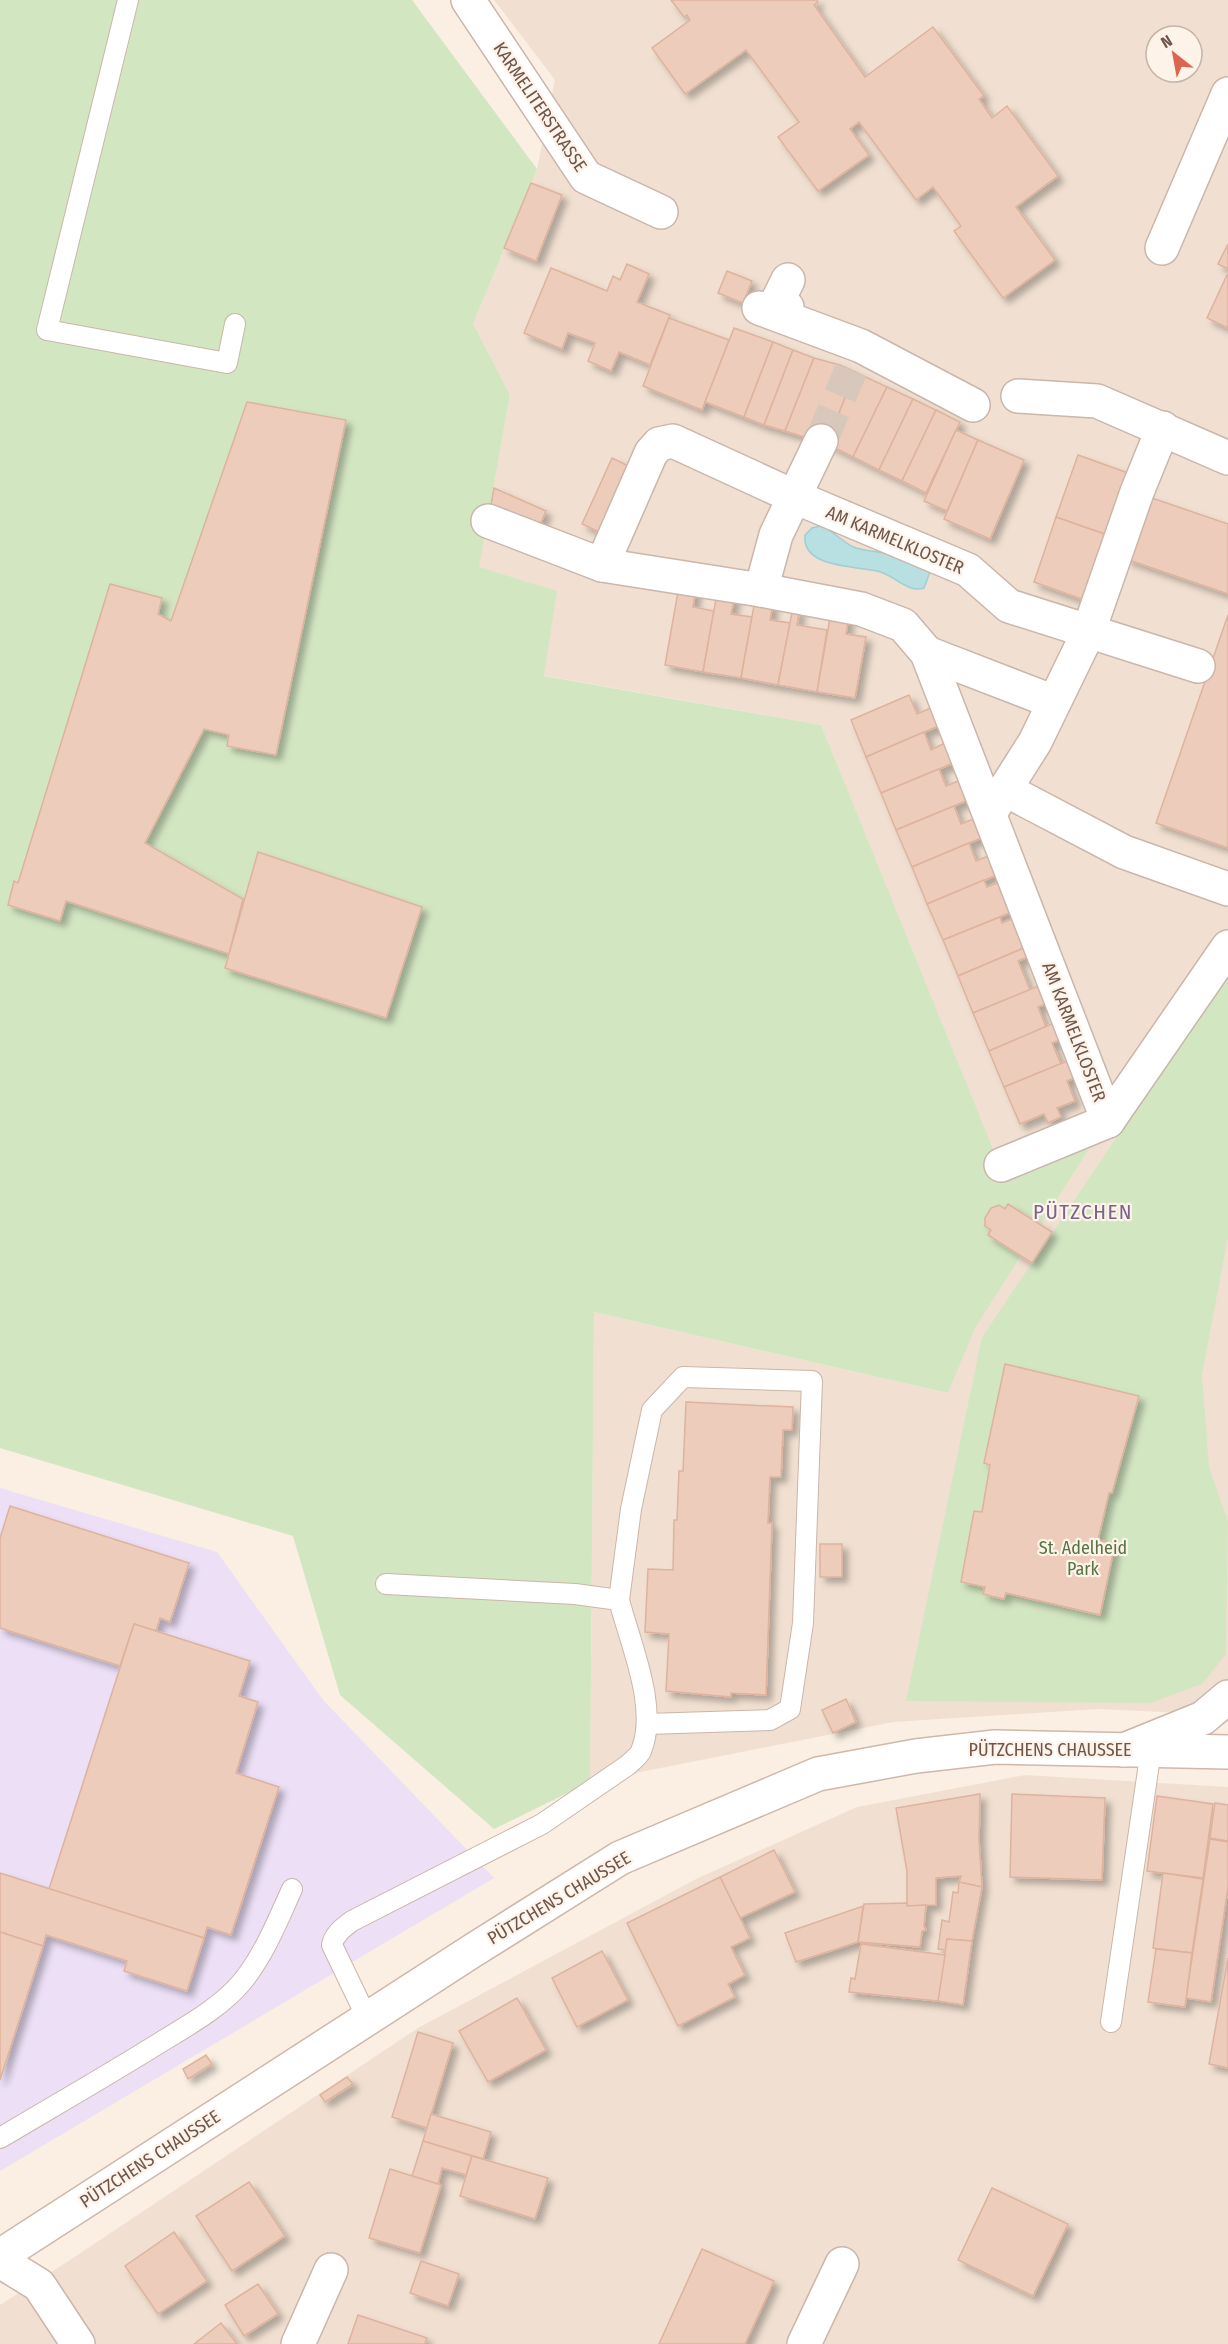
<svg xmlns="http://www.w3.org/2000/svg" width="1228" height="2344" font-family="'Fira Sans Condensed',sans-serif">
<defs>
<filter id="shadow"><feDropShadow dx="5.5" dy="5.5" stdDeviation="3" flood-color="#0004"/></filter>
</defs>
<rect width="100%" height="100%" fill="#faefe2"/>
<!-- residential -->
<g fill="#f1e0d1" fill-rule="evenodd">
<path d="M494,0H1228V1715L1098,1709L893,1722L590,1782L594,1312L948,1393L873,857L821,725L461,661L510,395L472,324L537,169L555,80ZM1156,36H1192V72H1156Z"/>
<path d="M1025,1775L1228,1787V2344H0V2305L70,2260L418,2028L698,1878L857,1807Z"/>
</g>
<!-- education -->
<path fill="#ecdff6" d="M0,1488L217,1552L323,1700L494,1878L0,2171Z"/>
<!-- green -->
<g fill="#d3e6c2">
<path d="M0,0H412L537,169L473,324L510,395L479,567L557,591L544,676L821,725L995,1154L1092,1144L975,1328L948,1393L594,1312L590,1782L494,1829L340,1695L293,1536L0,1448Z"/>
<path d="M1228,972V1237L1202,1375L1209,1467L1228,1521L1226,1654L1202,1684L1150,1703L906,1701L982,1337Z"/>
</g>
<!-- water -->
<path fill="#b8dfe2" stroke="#9fced3" stroke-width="1.5" d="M821,526C835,531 842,543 856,548C880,555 913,550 930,572L924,588C908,594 893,574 877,571C856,566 801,568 805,535L812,528Z"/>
<!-- building -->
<g fill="#edccbc" stroke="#dfb29d" stroke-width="1.5" filter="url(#shadow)">
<path d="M671,0H817L818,2L814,5L865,77L933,27L984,96L979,99L992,118L1007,106L1058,176L1016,207L1055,260L1003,298L954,231L961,226L933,187L916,200L859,122L850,129L869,155L818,191L778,137L799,122L746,50L685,94L652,48L690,20L687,15L684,17Z"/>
<path d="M531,183L562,195L536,261L504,248Z"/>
<path d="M1228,244V269L1218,264Z"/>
<path d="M627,264L649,274L637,302L670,315L650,365L619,352L611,371L588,361L595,343L568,333L562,349L524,333L551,268L607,291L613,276L620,280Z"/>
<path d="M727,271L752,281L743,303L718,293Z"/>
<path d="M1227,275H1228V328L1207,318Z"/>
<path d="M669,318L729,340L702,410L643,386Z"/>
<path d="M734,328L773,342L744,417L705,402Z"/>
<path d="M773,342L793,350L764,425L744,417Z"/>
<path d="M793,350L814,358L785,431L764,425Z"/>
<path d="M814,358L840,365L855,372L827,444L785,431Z"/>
<path d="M855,372L887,387L853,457L827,444Z"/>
<path d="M887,387L913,399L879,470L853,457Z"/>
<path d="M913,399L936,410L902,481L879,470Z"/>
<path d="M247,402L346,420L276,755L227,746L229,735L204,729L145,843L243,899L229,954L66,901L60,921L8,905L14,881L18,883L110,584L162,598L158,614L171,621Z"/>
<path d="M936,410L960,422L926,493L902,481Z"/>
<path d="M956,430L978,440L947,511L924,501Z"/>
<path d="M978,440L1024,460L990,539L944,519Z"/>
<path d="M1078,455L1131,474L1110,536L1056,517Z"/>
<path d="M612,458L639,471L610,537L582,524Z"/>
<path d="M494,488L546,511L535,536L489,516Z"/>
<path d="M1146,496L1228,524V594L1126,559Z"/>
<path d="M1056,517L1110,536L1087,601L1034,582Z"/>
<path d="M679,586L696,589L693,607L714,611L703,672L665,665Z"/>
<path d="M717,593L735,596L731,614L752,617L741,678L703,672Z"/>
<path d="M755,600L773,603L770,620L790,623L778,685L741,678Z"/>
<path d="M793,607L800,608L797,625L827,630L817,692L778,685Z"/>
<path d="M831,612L849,615L846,634L866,637L855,698L817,692Z"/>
<path d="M1228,615V848L1156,823Z"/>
<path d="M909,695L917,714L933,707L941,725L866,757L851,720Z"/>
<path d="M924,732L931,750L947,742L956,762L881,793L866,757Z"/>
<path d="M939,769L946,786L963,779L971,799L896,830L881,793Z"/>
<path d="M954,806L961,824L978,817L986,836L912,867L896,830Z"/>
<path d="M969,843L976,861L993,854L1002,873L927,904L912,867Z"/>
<path d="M258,852L422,907L386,1018L225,968Z"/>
<path d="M984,880L987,887L1004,880L1017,910L943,940L927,904Z"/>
<path d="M1019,916L1031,945L958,976L943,940L1000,917L1002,923Z"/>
<path d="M1031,945L1035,954L1018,961L1030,990L973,1013L958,976Z"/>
<path d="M1046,983L1053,1001L1038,1007L1046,1027L989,1051L973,1013Z"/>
<path d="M1061,1020L1068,1037L1052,1043L1061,1064L1004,1087L989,1051Z"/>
<path d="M1077,1057L1084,1074L1067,1081L1075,1101L1057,1108L1061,1117L1048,1123L1044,1114L1020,1124L1004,1087Z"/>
<path d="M1008,1204L1052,1232L1032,1263L988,1235L991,1230L985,1226V1218L991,1208L999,1205L1005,1209Z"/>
<path d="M1005,1364L1139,1396L1112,1493H1109L1098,1540L1115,1544L1100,1615L1006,1593L1004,1599L983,1594L985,1587L961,1582L974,1511L982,1512L990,1465L984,1463Z"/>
<path d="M686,1402L793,1407L792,1430H783L781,1477H770L768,1523H772L766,1695L731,1693V1697L666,1691L669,1634L645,1632L648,1569L673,1570L674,1520H677L679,1471H683Z"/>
<path d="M10,1506L189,1563L170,1622L160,1618L156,1631L134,1624L120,1666L0,1628V1538Z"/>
<rect x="820" y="1544" width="22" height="33"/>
<path d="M134,1624L250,1661L239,1696L258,1702L236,1773L279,1787L231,1935L207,1927L204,1938L49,1889Z"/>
<path d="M846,1699L856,1722L833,1733L822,1710Z"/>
<path d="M980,1794L979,1840L982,1887L959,1882L961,1876L936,1878V1905L907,1906V1871L896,1808Z"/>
<path d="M1012,1794L1105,1798L1102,1880L1010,1877Z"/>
<path d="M1157,1796L1213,1804L1203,1878L1147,1871Z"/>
<path d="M1215,1803L1228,1805V1841L1210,1838Z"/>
<path d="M1210,1839L1228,1842V1887L1211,2002L1186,1998Z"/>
<path d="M774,1850L795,1892L740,1918L720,1877Z"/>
<path d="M0,1873L204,1938L187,1991L124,1971L127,1961L46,1935L43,1946L0,1932Z"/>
<path d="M1163,1873L1203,1879L1192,1953L1153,1948Z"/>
<path d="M720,1877L750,1938L731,1947L745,1975L728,1984L735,1997L678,2026L627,1923Z"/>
<path d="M959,1882L982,1887L972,1941L947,1939L946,1950L938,1949L942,1920L949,1922L953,1892L958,1893Z"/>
<path d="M907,1903V1906L926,1905L924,1926L926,1930L922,1931L920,1947L858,1942L864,1904Z"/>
<path d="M863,1906L858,1942L796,1962L785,1933Z"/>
<path d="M0,1932L43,1946L0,2080Z"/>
<path d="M947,1939L972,1941L963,2005L938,2001Z"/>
<path d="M861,1944L945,1955L938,2001L849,1992L851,1978L855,1979Z"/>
<path d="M1156,1949L1192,1953L1185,2007L1148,2002Z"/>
<path d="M602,1951L628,2000L577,2027L552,1978Z"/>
<path d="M1228,1958V2068L1209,2064Z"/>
<path d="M517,1998L546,2050L488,2082L459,2031Z"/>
<path d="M418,2032L453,2043L427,2128L392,2117Z"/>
<path d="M206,2055L212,2064L188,2079L183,2069Z"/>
<path d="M347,2077L353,2084L325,2102L320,2095Z"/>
<path d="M431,2114L491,2132L483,2159L423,2141Z"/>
<path d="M423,2141L472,2156L466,2175L442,2168L438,2184L412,2176Z"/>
<path d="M472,2156L548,2178L535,2219L460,2196Z"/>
<path d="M390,2169L441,2185L420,2253L369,2238Z"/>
<path d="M249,2182L285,2236L232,2271L196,2216Z"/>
<path d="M992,2188L1068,2224L1033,2296L958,2260Z"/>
<path d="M174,2232L207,2281L158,2314L125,2266Z"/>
<path d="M702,2249L774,2281L745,2344H659Z"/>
<path d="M421,2261L459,2274L448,2306L410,2293Z"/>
<path d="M258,2284L278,2314L244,2336L225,2305Z"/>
<path d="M358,2315L427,2338L425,2344H348Z"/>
<path d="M221,2323L237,2344H194Z"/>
</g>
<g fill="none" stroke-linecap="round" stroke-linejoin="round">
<!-- street-tunnel -->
<path stroke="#d8c8bc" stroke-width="33" stroke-dasharray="33 16" stroke-linecap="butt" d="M821,441L851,370"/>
<defs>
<g id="lane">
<path d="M128,0L47,330L227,363L235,324"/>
<path d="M619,1600L631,1509L652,1410L683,1377L812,1381L803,1623L790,1709L770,1720L647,1724"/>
<path d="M367,2018L332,1945C334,1934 344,1927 352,1921L542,1824L628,1765C632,1761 639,1756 641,1751C659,1708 630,1643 619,1600L575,1594L386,1584"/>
<path d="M1111,2022L1151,1750"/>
<path d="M0,2138C54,2106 108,2075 161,2042C189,2025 221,2007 242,1982C264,1955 278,1920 292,1889"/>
</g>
<g id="street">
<path d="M468,0L586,177L661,212"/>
<path d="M1162,248L1228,94"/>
<path d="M787,307L777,302L788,280"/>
<path d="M759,308L861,346L973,405"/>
<path d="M1018,396L1097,401L1228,458"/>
<path d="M488,521L602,565L761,590L861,609L903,625L927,653L1108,1121"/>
<path d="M602,565L651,453L659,444L673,441L795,497L968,570L1009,606L1198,666"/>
<path d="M761,590L776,535L821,441"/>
<path d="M927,653L1054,702"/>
<path d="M1006,790L1124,852L1228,889"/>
<path d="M990,813L1035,742L1088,633L1137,492L1163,428"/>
<path d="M1108,1121L1228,947"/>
<path d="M1001,1165L1108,1121"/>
<path d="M1124,1750L1203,1718L1228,1697"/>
<path d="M0,2261L39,2285L78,2344"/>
<path d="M298,2344L331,2270"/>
<path d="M804,2344L842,2264"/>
</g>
<path id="secondary" d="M0,2256L472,1951L620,1858L818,1774L916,1756L995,1747L1228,1752"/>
</defs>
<!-- lane casing -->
<use href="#lane" stroke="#cab6aa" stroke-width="22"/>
<!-- street casing -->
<use href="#street" stroke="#cab6aa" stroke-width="36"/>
<!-- secondary casing -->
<use href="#secondary" stroke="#cfb8aa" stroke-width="36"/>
<!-- lane -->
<use href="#lane" stroke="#fff" stroke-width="20"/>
<!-- street -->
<use href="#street" stroke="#fff" stroke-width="33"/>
<!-- secondary -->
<use href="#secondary" stroke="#fff" stroke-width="33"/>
</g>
<g text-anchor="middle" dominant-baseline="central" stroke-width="4.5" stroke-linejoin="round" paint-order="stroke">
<!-- street labels -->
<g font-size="18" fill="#70554b" stroke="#fdf3e8">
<text transform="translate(540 107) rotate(56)">KARMELITERSTRASSE</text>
<text transform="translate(895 540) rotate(23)">AM KARMELKLOSTER</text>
<text transform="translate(1074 1032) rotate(69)">AM KARMELKLOSTER</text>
<text x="1050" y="1750">PÜTZCHENS CHAUSSEE</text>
<text transform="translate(559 1898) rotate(-31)">PÜTZCHENS CHAUSSEE</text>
<text transform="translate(150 2159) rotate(-33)">PÜTZCHENS CHAUSSEE</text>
</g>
<!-- park labels -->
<g font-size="18" fill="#557543" stroke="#fdf3e8">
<text x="1083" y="1548">St. Adelheid<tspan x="1083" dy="21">Park</tspan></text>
</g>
<!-- quarter labels -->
<g font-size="21" letter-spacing="1.5" fill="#7b638c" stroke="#fdf3e8">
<text x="1083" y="1212">PÜTZCHEN</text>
</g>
</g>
<!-- north arrow -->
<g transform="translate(1174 54) rotate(329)"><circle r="28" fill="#fdf3e8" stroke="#c5b4a9" stroke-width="1.5"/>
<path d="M0-4.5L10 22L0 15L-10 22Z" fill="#dc654f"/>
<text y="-9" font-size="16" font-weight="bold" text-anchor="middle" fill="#70554b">N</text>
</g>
</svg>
